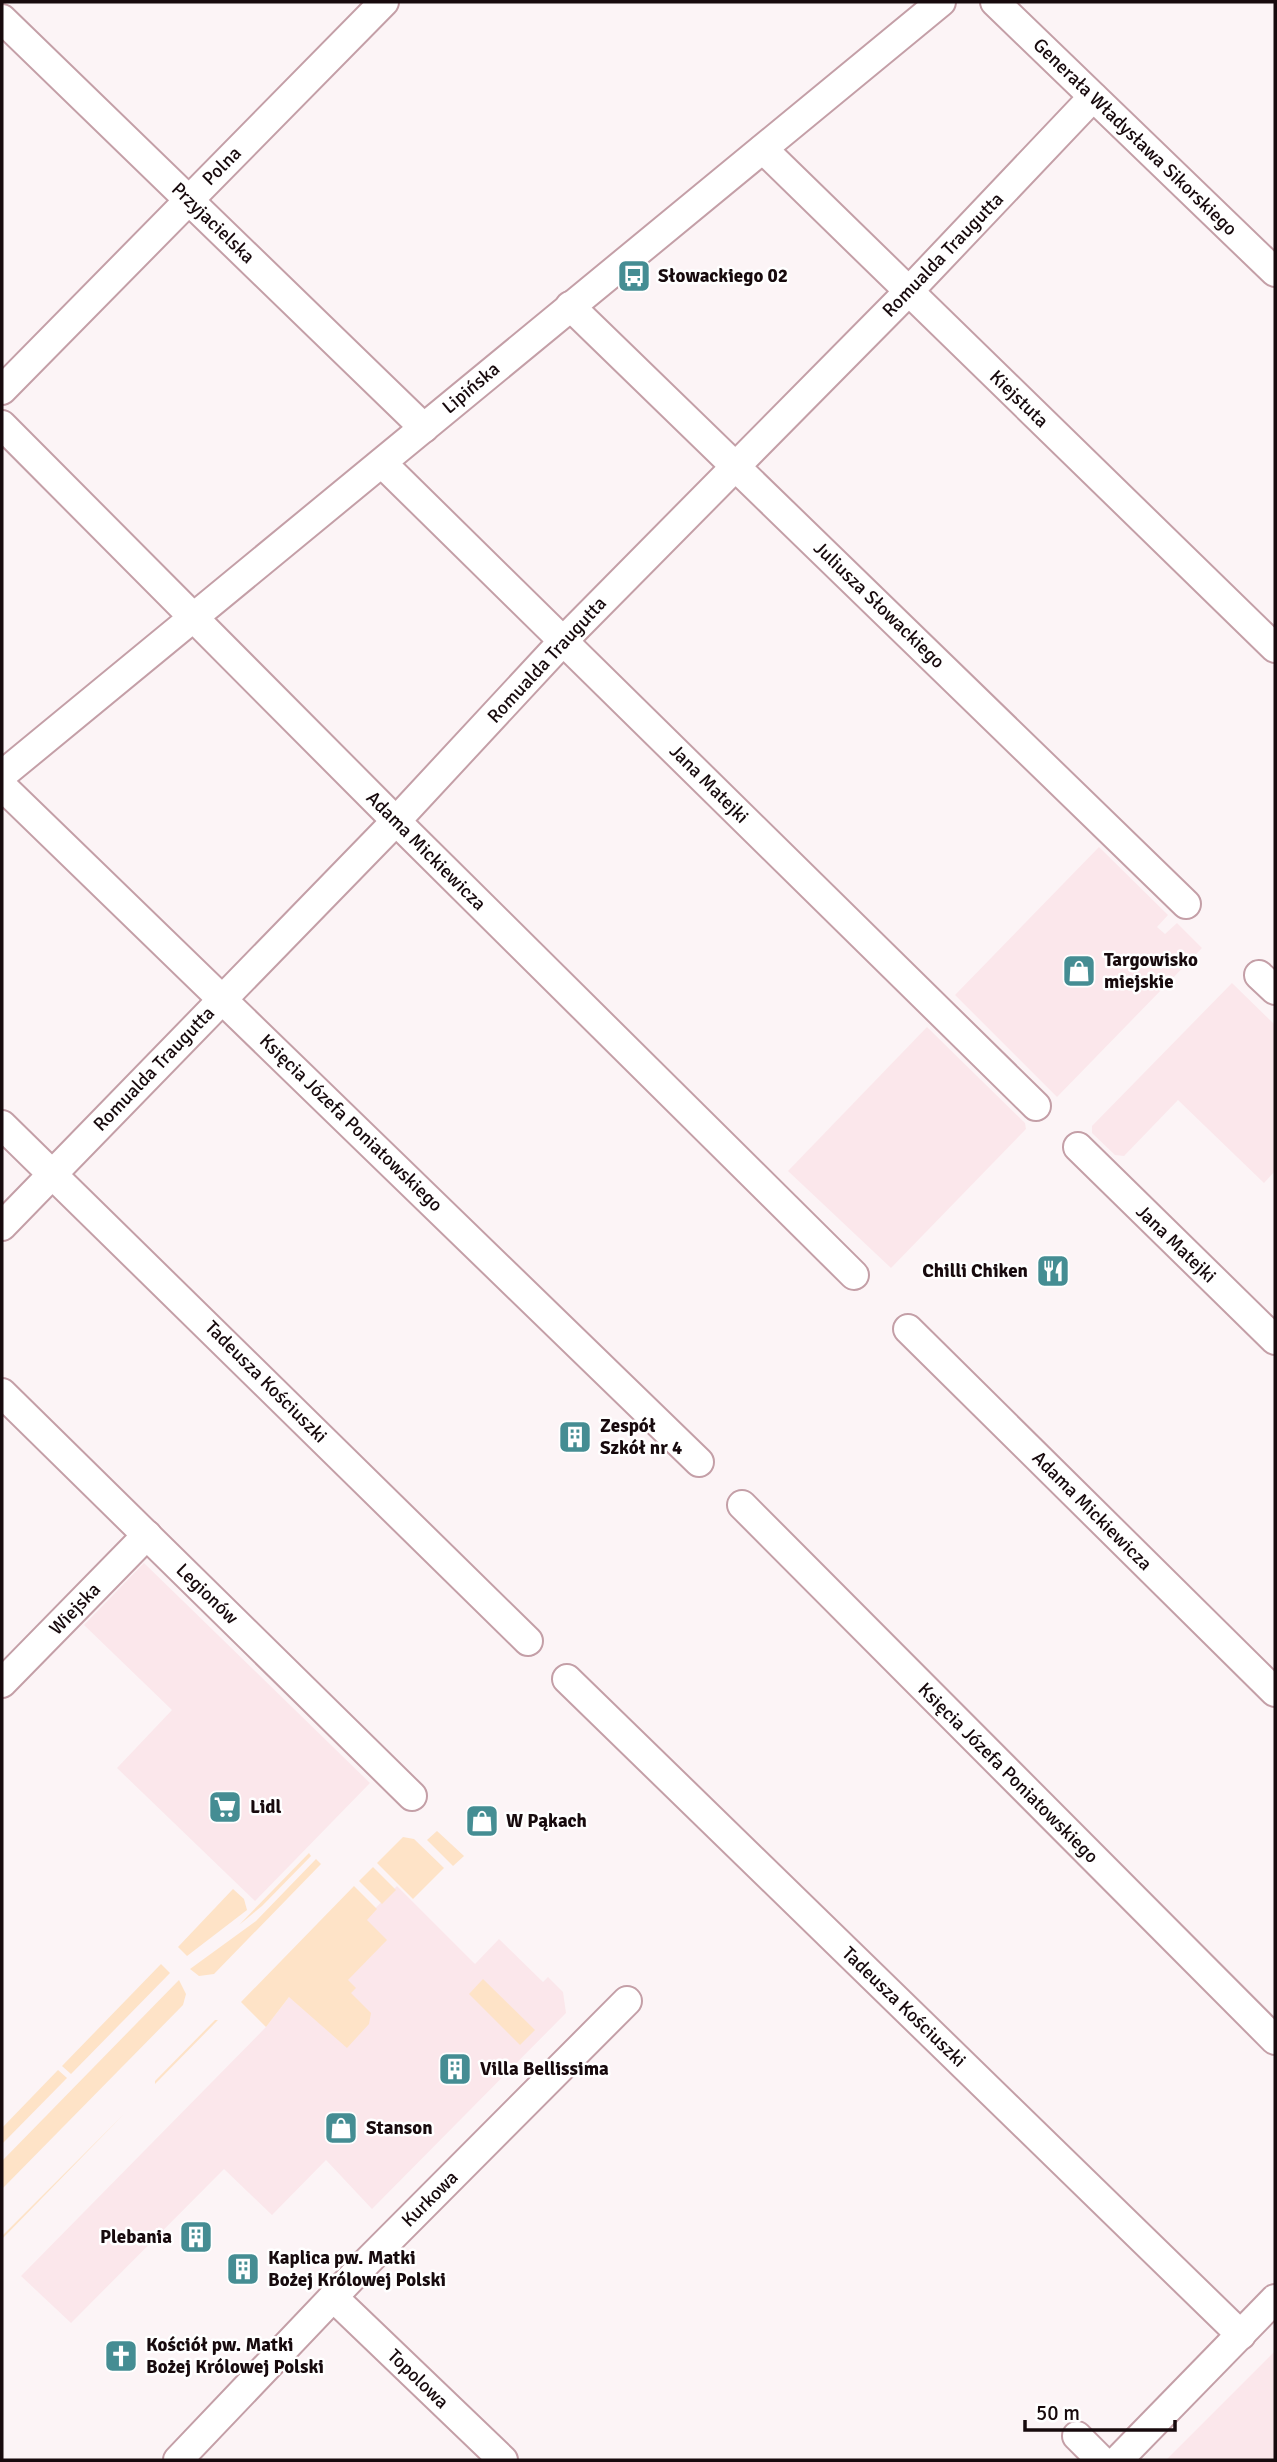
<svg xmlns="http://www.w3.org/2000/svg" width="1277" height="2462" font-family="Signika,sans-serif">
<rect width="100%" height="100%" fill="#fcf4f6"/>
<!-- built -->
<g fill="#fbe7eb">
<path d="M1099,847L1168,915L1157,927L1165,934L1177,923L1202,948L1057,1097L955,995Z"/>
<path d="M1232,983L1275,1025V1171L1264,1183L1178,1100L1124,1156L1115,1155L1092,1133V1126Z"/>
<path d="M927,1027L1025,1123L1026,1129L891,1268L788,1171Z"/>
<path d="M144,1563L370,1783L255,1901L117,1768L172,1710L84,1625Z"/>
<path d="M397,1886L475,1964L499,1939L543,1982L548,1977L563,1992L566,2013L372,2209L326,2160L272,2215L224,2169L71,2323L21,2276L266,2027L289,1997Z"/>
<path d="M1275,2351V2460H1166Z"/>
</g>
<!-- green -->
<g fill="#fee3c7">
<path d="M437,1831L464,1856L453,1866L427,1840Z"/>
<path d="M403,1837L414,1839L444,1868L413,1899L377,1863Z"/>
<path d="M309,1853L311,1856L262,1906L239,1925Z"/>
<path d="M316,1859L321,1864L214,1974L199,1976L190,1969L256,1921Z"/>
<path d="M373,1867L396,1890L382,1904L359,1881Z"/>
<path d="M354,1886L377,1909L367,1920L387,1940L348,1980L356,1988L351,1993L371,2013L369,2024L347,2048L289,1997L266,2027L241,2002Z"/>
<path d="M233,1889L244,1899L247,1910L187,1956L178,1947Z"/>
<path d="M161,1964L170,1973L71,2074L62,2066Z"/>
<path d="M483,1979L535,2030L520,2045L469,1994Z"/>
<path d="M179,1980L186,1994L183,2005L2,2189V2161Z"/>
<path d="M215,2020H218L155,2084V2081Z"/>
<path d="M58,2070L67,2078L2,2144V2128Z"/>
<path d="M124,2114L2,2239V2236Z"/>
</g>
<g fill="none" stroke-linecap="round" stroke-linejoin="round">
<defs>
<g id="minor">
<path d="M995,2L1275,272"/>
<path d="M2,19L424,428"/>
<path d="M763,149L1275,648"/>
<path d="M570,306L1186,904"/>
<path d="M2,390L384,2"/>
<path d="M2,425L396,821L854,1275"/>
<path d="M382,463L1036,1106"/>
<path d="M2,775L941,2"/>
<path d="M2,786L699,1462"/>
<path d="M1259,975L1275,990"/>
<path d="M2,1125L528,1641"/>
<path d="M1078,1147L1275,1340"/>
<path d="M2,1226L396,821L564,640L908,292L1093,97"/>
<path d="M908,1329L1275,1692"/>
<path d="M2,1393L412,1796"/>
<path d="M742,1505L1275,2040"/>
<path d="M567,1679L1241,2335"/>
<path d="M2,1683L147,1535"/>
<path d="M333,2297L503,2460"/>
<path d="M1077,2436L1101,2460"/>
<path d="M178,2460L357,2272L627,2001"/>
<path d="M1118,2460L1275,2299"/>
</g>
</defs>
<!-- minor casing -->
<use href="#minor" stroke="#c49fa7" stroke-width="32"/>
<!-- minor -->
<use href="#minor" stroke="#fff" stroke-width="28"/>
</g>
<!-- icons -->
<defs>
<symbol id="bus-square" viewBox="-11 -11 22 22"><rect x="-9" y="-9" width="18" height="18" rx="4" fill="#458d93" stroke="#fff"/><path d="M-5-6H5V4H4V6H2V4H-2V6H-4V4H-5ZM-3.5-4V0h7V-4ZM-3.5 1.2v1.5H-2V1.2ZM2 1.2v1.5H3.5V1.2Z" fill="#fff"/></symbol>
<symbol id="shop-square" viewBox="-11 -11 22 22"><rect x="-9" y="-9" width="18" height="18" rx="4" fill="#458d93" stroke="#fff"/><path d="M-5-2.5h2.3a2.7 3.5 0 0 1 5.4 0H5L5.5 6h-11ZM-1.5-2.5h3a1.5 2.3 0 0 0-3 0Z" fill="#fff"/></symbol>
<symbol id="restaurant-square" viewBox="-11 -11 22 22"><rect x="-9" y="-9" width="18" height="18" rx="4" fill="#458d93" stroke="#fff"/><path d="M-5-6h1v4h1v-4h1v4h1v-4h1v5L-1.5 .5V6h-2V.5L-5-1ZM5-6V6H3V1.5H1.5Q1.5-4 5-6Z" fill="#fff"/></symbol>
<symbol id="building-square" viewBox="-11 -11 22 22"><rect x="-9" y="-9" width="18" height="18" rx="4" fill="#458d93" stroke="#fff"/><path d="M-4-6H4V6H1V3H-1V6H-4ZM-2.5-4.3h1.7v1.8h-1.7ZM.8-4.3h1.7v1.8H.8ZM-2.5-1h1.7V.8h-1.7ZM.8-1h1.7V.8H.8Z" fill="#fff"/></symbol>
<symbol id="supermarket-square" viewBox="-11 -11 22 22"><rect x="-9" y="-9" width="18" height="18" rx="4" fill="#458d93" stroke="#fff"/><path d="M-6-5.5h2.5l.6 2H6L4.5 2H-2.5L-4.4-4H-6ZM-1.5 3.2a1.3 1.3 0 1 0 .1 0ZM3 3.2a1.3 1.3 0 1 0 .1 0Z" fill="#fff"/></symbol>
<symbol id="church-square" viewBox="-11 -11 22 22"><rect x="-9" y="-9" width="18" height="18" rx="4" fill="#458d93" stroke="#fff"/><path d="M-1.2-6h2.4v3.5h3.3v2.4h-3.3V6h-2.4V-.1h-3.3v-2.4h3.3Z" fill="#fff"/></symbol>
</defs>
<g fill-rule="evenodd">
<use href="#bus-square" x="615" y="257" width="38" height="38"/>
<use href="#shop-square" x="1060" y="952" width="38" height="38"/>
<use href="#restaurant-square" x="1034" y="1252" width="38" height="38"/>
<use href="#building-square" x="556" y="1418" width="38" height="38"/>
<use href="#supermarket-square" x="206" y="1788" width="38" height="38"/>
<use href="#shop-square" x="463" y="1802" width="38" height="38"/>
<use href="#building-square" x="436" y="2050" width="38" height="38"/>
<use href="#shop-square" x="322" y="2109" width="38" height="38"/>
<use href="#building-square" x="177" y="2218" width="38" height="38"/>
<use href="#building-square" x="224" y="2250" width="38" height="38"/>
<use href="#church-square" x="102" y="2337" width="38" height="38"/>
</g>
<g text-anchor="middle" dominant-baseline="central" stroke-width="5" stroke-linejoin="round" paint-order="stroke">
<!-- street labels -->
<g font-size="19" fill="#170a0d" stroke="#fff">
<text transform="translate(1135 137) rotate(44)">Generała Władysława Sikorskiego</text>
<text transform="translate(222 166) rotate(-45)">Polna</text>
<text transform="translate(213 223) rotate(44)">Przyjacielska</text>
<text transform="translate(943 255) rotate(-46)">Romualda Traugutta</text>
<text transform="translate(471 388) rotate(-40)">Lipińska</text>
<text transform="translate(1019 399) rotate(44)">Kiejstuta</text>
<text transform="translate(879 605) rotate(44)">Juliusza Słowackiego</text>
<text transform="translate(547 660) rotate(-47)">Romualda Traugutta</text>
<text transform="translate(709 784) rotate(45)">Jana Matejki</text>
<text transform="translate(426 851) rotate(45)">Adama Mickiewicza</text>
<text transform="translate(154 1069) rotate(-46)">Romualda Traugutta</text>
<text transform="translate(351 1123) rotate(44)">Księcia Józefa Poniatowskiego</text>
<text transform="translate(1176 1244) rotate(44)">Jana Matejki</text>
<text transform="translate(266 1382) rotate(45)">Tadeusza Kościuszki</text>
<text transform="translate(1092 1511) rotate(45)">Adama Mickiewicza</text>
<text transform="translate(207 1594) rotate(44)">Legionów</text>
<text transform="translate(75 1609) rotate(-46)">Wiejska</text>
<text transform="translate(1008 1773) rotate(45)">Księcia Józefa Poniatowskiego</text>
<text transform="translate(904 2007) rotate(44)">Tadeusza Kościuszki</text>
<text transform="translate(430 2199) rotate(-45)">Kurkowa</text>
<text transform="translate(418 2379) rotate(44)">Topolowa</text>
</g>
<!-- poi labels -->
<g font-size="19" font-weight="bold" fill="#170a0d" stroke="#fff" text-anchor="start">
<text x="658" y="276">Słowackiego 02</text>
<text x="1104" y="960">Targowisko<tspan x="1104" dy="22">miejskie</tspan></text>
<text x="1028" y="1271" text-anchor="end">Chilli Chiken</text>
<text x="600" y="1426">Zespół<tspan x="600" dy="22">Szkół nr 4</tspan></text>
<text x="250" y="1807">Lidl</text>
<text x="506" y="1821">W Pąkach</text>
<text x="480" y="2069">Villa Bellissima</text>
<text x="366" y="2128">Stanson</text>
<text x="172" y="2237" text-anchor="end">Plebania</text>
<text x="268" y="2258">Kaplica pw. Matki<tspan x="268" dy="22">Bożej Królowej Polski</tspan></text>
<text x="146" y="2345">Kościół pw. Matki<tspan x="146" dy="22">Bożej Królowej Polski</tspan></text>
</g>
</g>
<!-- border -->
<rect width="1277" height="2462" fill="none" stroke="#170a0d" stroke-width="7"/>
<!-- scale -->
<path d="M1025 2420v10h150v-10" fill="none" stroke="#170a0d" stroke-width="3.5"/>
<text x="1036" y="2420" font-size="21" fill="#170a0d" stroke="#ffffff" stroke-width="5" paint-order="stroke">50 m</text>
</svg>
